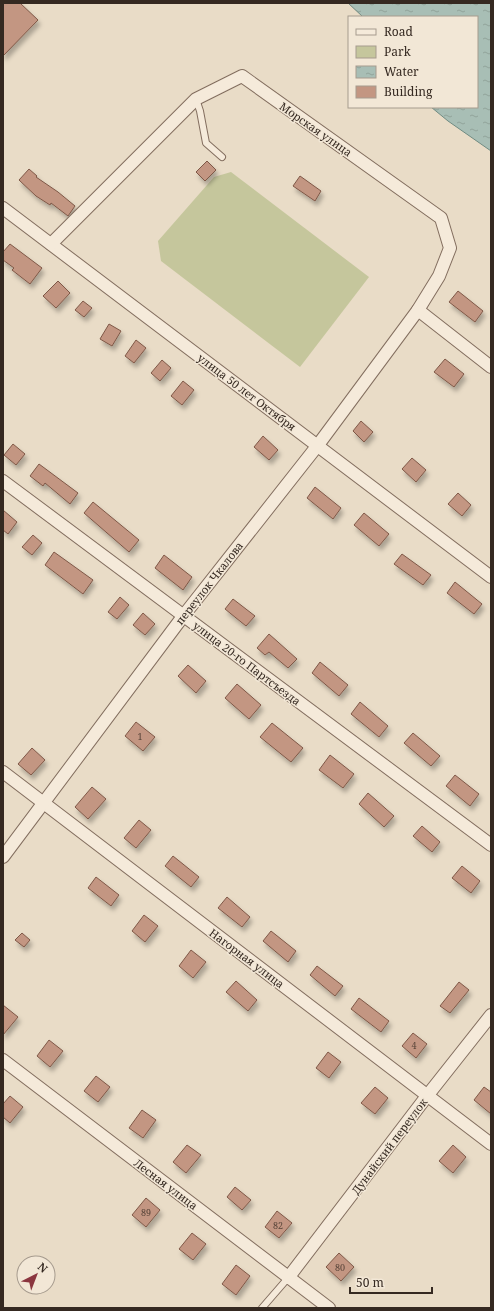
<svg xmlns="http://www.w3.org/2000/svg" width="494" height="1311" font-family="'Noto Serif',serif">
<defs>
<pattern id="water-ripples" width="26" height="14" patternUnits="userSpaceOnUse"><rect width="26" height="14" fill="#a8beb5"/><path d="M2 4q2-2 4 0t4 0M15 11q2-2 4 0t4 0" fill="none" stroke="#91a39b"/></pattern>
<filter id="shadow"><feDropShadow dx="2.5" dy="4.5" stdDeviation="2" flood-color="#0004"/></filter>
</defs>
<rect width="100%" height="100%" fill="#e9dcc7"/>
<!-- green -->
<path fill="#c5c69c" d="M231,172L369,277L300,367L161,261L158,241L214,177Z"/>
<!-- water -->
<path fill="url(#water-ripples)" stroke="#708b82" d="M348,3H491V151L448,121L431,107H477V17H363Z"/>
<!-- building -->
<g fill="#c39682" stroke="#7f5847" filter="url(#shadow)">
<path d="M3,3H20L38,20L3,56Z"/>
<path d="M207,161L216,170L205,181L196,172Z"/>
<path d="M29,169L37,176L36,177L58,192L75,206L68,216L51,203L50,205L36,196L19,180Z"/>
<path d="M300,176L321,191L315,201L293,186Z"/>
<path d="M10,244L42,268L30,284L12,270L14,268L3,260V252Z"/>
<path d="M58,281L70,293L56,308L43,296Z"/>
<path d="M458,291L483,311L475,322L449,302Z"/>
<path d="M83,301L92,308L84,317L75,310Z"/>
<path d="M109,324L121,331L112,346L100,339Z"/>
<path d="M136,340L146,348L134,363L125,356Z"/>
<path d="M445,359L464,374L454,387L434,372Z"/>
<path d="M162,360L171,368L160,381L151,373Z"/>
<path d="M183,381L194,390L182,405L171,396Z"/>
<path d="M361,421L373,432L364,442L353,431Z"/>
<path d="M263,436L278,450L269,460L254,447Z"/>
<path d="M13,444L25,454L16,465L4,455Z"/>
<path d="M412,458L426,470L416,482L402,469Z"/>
<path d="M39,464L78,493L70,504L45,483L43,486L30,476Z"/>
<path d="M315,487L341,508L333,519L307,498Z"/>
<path d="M458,493L471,505L462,516L448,504Z"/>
<path d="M93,502L139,540L129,552L84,513Z"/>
<path d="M3,510L17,522L8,534L3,530Z"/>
<path d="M364,513L389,534L379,546L354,525Z"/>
<path d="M33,535L42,543L32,555L22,547Z"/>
<path d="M54,552L93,580L83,594L45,565Z"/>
<path d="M402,554L431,575L423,585L394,564Z"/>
<path d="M164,555L192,577L183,590L155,568Z"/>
<path d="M455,582L482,604L474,614L447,593Z"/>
<path d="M120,597L129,605L117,619L108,612Z"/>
<path d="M233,599L255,616L246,626L225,609Z"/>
<path d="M143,613L155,624L145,635L133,625Z"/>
<path d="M269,634L297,659L288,668L269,652L265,655L257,648Z"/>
<path d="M320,662L348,685L339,696L312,673Z"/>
<path d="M188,665L206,681L196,693L178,676Z"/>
<path d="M237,684L261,705L249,719L225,698Z"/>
<path d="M360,702L388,726L379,737L351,714Z"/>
<path d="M136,722L155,737L143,751L125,736Z"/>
<path d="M272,723L303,748L291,762L260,737Z"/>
<path d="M413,733L440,756L431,766L404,743Z"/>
<path d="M32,748L45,760L31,775L18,764Z"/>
<path d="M330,755L354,774L343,788L319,770Z"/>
<path d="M455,775L479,794L470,806L446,786Z"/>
<path d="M92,787L106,799L88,819L75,807Z"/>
<path d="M368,793L394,816L384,827L359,804Z"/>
<path d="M139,820L151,830L136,848L124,838Z"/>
<path d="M422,826L440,842L432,852L413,836Z"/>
<path d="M173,856L199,877L191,887L165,866Z"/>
<path d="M462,866L480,881L471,893L452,878Z"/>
<path d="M96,877L119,895L111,906L88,888Z"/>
<path d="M227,897L250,917L242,927L218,908Z"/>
<path d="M144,915L158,926L145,942L132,931Z"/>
<path d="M271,931L296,951L288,962L263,941Z"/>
<path d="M22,933L30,940L24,947L15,940Z"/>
<path d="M191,950L206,962L193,978L179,966Z"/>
<path d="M317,966L343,986L335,996L310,975Z"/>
<path d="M236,981L257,1000L248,1011L226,992Z"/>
<path d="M459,982L469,990L450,1013L440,1006Z"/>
<path d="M359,998L389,1021L381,1032L351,1009Z"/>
<path d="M3,1005L18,1017L3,1035Z"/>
<path d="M413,1033L427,1044L416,1058L402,1046Z"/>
<path d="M49,1040L63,1051L50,1067L37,1056Z"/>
<path d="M328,1052L341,1062L329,1078L316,1068Z"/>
<path d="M96,1076L110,1087L98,1102L84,1091Z"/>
<path d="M375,1087L388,1098L375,1114L361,1103Z"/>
<path d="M484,1087L491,1092V1114L474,1100Z"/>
<path d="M10,1096L23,1107L10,1123L3,1117V1104Z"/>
<path d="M142,1110L156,1120L143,1138L129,1128Z"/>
<path d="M187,1145L201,1155L186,1173L173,1162Z"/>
<path d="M453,1145L466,1157L453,1173L439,1161Z"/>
<path d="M235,1187L251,1200L242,1210L227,1197Z"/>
<path d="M146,1198L160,1210L146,1227L132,1215Z"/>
<path d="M277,1211L292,1223L279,1238L265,1227Z"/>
<path d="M192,1233L206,1244L193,1260L179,1249Z"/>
<path d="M339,1253L354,1267L341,1281L326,1267Z"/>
<path d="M236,1265L250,1276L236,1295L222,1284Z"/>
</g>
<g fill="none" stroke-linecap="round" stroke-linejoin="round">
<defs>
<g id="service">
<path d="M196,99L200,111L206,143L222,157"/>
<path d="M262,1308L288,1278"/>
</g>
<g id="minor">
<path d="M3,208L491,577"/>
<path d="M51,244L196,99L242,76L441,218L450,248L439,276L418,310L491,367"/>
<path d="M3,481L491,845"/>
<path d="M3,772L491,1144"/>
<path d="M3,857L184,615L318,445L418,310"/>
<path d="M3,1060L329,1308"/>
<path d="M288,1278L427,1096L491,1015"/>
</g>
</defs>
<!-- service casing -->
<use href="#service" stroke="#836e5f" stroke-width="8"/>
<!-- minor casing -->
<use href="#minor" stroke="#836e5f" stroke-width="14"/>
<!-- service -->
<use href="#service" stroke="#f5eada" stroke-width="6"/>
<!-- minor -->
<use href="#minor" stroke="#f5eada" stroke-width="12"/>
</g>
<g text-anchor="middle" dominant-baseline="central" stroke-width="3" stroke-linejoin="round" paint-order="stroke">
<!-- number labels -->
<g font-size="9" fill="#584439">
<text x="140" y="736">1</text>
<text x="414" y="1045">4</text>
<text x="146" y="1212">89</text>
<text x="278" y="1225">82</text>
<text x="340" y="1267">80</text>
</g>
<!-- street labels -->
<g font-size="11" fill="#352921" stroke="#f2e7d6">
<text transform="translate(316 129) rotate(35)">Морская улица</text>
<text transform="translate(247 392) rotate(37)">улица 50 лет Октября</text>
<text transform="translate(209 583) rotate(-52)">переулок Чкалова</text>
<text transform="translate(247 663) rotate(37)">улица 20-го Партсъезда</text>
<text transform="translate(247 958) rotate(37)">Нагорная улица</text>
<text transform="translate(389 1146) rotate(-53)">Дунайский переулок</text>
<text transform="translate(166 1184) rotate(37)">Лесная улица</text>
</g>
</g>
<!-- border -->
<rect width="494" height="1311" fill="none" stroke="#352921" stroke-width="8"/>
<!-- legend -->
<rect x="348" y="16" width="130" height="92" fill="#f2e7d6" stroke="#a69b8e"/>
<rect x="356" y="29" width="20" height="6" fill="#f5eada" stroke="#a69b8e"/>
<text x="384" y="36" font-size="12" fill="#352921">Road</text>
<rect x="356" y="46" width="20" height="12" fill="#c5c69c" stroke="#a69b8e"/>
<text x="384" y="56" font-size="12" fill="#352921">Park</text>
<rect x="356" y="66" width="20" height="12" fill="url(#water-ripples)" stroke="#a69b8e"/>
<text x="384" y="76" font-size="12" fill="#352921">Water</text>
<rect x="356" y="86" width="20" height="12" fill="#c39682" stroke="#a69b8e"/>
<text x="384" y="96" font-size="12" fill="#352921">Building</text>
<!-- north arrow -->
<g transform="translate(36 1275) rotate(42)"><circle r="19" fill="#f2e7d6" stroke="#a69b8e"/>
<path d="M0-3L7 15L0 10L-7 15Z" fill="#8b363f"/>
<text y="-6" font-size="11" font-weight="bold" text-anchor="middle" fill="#352921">N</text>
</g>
<!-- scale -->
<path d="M350 1287v6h82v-6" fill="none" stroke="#352921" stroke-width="2"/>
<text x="356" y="1287" font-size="12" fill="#352921" stroke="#f2e7d6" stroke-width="3" paint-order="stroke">50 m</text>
</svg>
